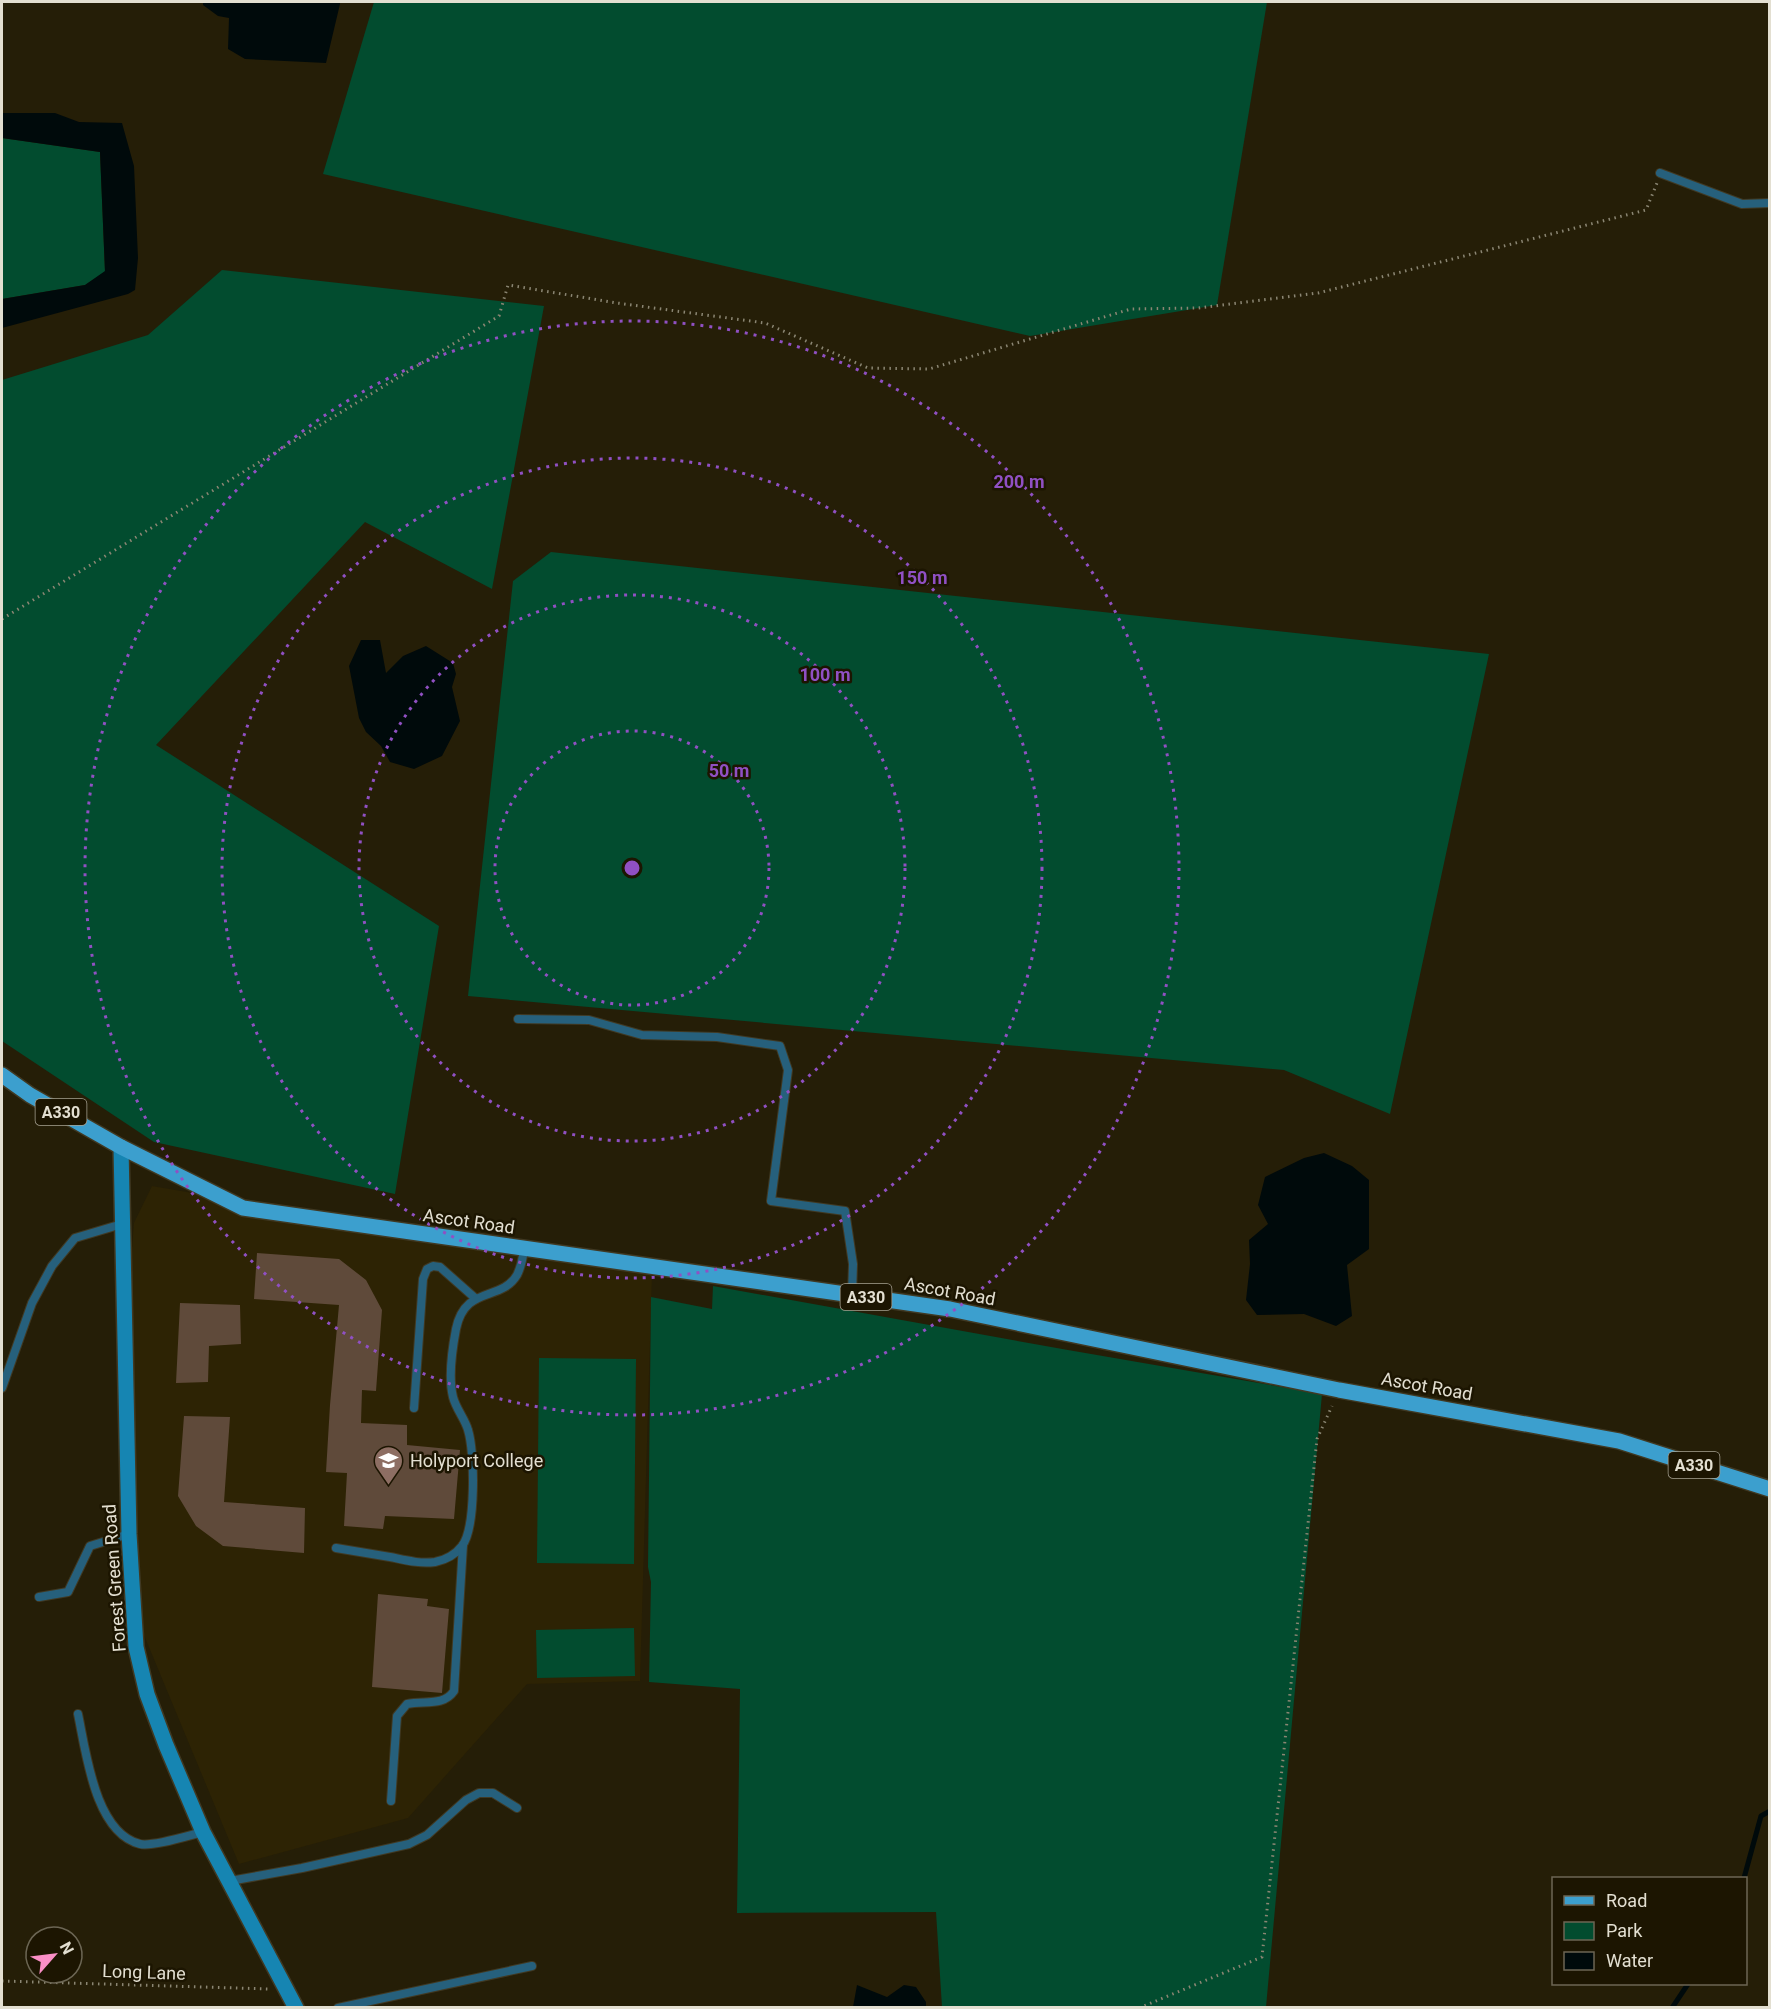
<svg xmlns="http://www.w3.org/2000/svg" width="1771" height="2009" font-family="Roboto,sans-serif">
<rect width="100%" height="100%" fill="#251e07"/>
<!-- built -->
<path fill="#2d2304" d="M152,1186L652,1273L640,1681L527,1684L408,1818L239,1864L134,1611L129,1284L134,1223Z"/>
<!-- green -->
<g fill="#024c2f">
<path d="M374,2H1267L1217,305L1030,336L323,174Z"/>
<path d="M2,138L100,152L105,272L85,285L2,299Z"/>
<path d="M222,270L544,306L492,589L365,522L156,745L439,926L395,1194L154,1142L2,1041V380L148,335Z"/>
<path d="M551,552L1489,654L1390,1114L1284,1070L468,996L513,581Z"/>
<path d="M713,1286L1068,1350L1322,1394L1266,2007H942L936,1912L737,1913L740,1689L649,1682L651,1582L648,1567L651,1297L712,1309Z"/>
<path d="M539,1358L636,1359L634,1564L537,1563Z"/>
<path d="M634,1628L635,1676L537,1678L536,1630Z"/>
</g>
<!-- water -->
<g fill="#000a0b">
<path d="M203,2H340V4L326,63L245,59L228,49L229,18L218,16L203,5Z"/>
<path d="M2,113H55L79,122L122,123L134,166L138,258L135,290L128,294L2,328V299L85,285L105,271L100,152L2,138Z"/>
<path d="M361,640H380L386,673L403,656L426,646L453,663L456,674L452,687L460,721L442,756L414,769L390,762L381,746L366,732L359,718L349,666Z"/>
<path d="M1324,1153L1352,1166L1369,1180V1249L1347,1265L1352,1316L1336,1326L1304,1314L1257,1315L1246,1300L1250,1264L1249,1240L1268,1224L1258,1205L1265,1177L1304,1158Z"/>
<path d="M857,1985L887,1997L904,1985L916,1987L926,2002V2007H853Z"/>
</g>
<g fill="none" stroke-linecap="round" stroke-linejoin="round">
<!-- stream -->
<g stroke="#000a0b" stroke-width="5">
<path d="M1744,1878L1761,1816L1770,1811"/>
<path d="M1672,2008L1688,1984"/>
</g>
</g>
<!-- building -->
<g fill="#5f4a3a">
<path d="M257,1253L339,1259L366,1280L382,1310L376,1391L362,1390L361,1423L407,1425V1445L460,1450L454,1519L385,1516L383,1529L344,1526L347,1473L326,1472L330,1405L339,1305L254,1299Z"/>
<path d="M180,1303L240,1305L241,1344L209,1346L208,1382L176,1383Z"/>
<path d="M184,1416L230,1417L224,1502L305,1508L304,1553L223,1546L196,1526L178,1496Z"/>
<path d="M378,1594L428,1599L427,1606L449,1609L442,1693L372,1687Z"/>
</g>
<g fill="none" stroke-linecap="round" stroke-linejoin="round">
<defs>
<g id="lane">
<path d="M1660,173L1742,204L1770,203"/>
<path d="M518,1019L589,1020L642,1035L717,1037L780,1046L788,1070L771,1201L845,1211L853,1264L852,1295"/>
<path d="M2,1388L32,1303L52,1266L75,1238L122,1224"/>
<path d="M414,1408L423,1279L427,1269L433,1266L440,1267L475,1298"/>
<path d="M336,1548C354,1551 372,1554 390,1557C405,1560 419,1564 435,1562C445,1560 455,1555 462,1546C476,1528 475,1452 468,1430C465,1419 456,1409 453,1397C448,1377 452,1350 456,1329C465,1285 501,1302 517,1275C521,1267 523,1257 524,1249"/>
<path d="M39,1597L68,1592L90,1546L129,1534"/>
<path d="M78,1714C86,1752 95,1833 140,1844C153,1847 190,1835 203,1832"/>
<path d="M391,1801L397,1716L407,1704C424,1700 443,1707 454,1691L463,1545"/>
<path d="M230,1881L302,1868L409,1844L427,1835L466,1800L479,1793H493L517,1808"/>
<path d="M338,2008L532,1966"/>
</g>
<path id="secondary" d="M121,1147L129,1534L136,1647L147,1694L166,1745L203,1832L296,2008"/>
<path id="primary" d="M2,1075L30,1095L121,1147L243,1208L950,1309L1339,1390L1619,1441L1770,1489"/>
</defs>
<!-- lane casing -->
<use href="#lane" stroke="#403923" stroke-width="10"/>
<!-- secondary casing -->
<use href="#secondary" stroke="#403923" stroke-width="18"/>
<!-- primary casing -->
<use href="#primary" stroke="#403923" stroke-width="18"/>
<!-- path -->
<g stroke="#8b8673" stroke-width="3" stroke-dasharray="1.5 4.5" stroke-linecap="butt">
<path d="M2,619L499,316L508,285L617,303L765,323L868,368L929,369L1131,309L1198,308L1318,293L1646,210L1657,183"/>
<path d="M2,1981L269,1989"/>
<path d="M1139,2008L1262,1957L1317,1439L1332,1406"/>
</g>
<!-- lane -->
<use href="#lane" stroke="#26607c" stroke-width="8"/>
<!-- secondary -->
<use href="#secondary" stroke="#1685b2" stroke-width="15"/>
<!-- primary -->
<use href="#primary" stroke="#3c9fce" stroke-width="15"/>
</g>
<!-- distance rings -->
<g fill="none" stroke="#9050c3" stroke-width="3" stroke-dasharray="3 6">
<circle cx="632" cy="868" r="137"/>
<circle cx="632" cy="868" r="273"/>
<circle cx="632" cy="868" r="410"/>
<circle cx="632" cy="868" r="547"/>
</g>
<!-- icons -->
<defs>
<symbol id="school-pin" viewBox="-11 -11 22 30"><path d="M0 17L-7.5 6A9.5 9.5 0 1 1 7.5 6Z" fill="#8d6e63" stroke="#1c1501"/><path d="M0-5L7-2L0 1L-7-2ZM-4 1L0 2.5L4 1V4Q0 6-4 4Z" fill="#fff"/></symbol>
</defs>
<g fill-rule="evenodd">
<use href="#school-pin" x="372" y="1444" width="33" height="45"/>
</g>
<g text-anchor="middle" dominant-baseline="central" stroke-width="5" stroke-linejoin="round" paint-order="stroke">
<!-- shield labels -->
<g fill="#1c1501" stroke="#a7a293" stroke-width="1.5">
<rect x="35.5" y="1099" width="51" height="26" rx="4.5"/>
<rect x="840.5" y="1284" width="51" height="26" rx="4.5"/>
<rect x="1668.5" y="1452" width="51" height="26" rx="4.5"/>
</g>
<g font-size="16" font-weight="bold" fill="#e3dfd1">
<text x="61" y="1112">A330</text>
<text x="866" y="1297">A330</text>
<text x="1694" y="1465">A330</text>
</g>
<!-- street labels -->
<g font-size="18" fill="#e3dfd1" stroke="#1c1501">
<text transform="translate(469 1221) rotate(8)">Ascot Road</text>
<text transform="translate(950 1291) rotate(10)">Ascot Road</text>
<text transform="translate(1427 1386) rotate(10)">Ascot Road</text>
<text transform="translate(114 1578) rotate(-94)">Forest Green Road</text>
<text transform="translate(144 1972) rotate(2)">Long Lane</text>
</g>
<!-- poi labels -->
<g font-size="18" fill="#e3dfd1" stroke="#1c1501" text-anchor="start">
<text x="410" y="1460">Holyport College</text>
</g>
</g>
<circle cx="632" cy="868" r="9" fill="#9050c3" stroke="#1c1501" stroke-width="3"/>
<g font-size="18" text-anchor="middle" font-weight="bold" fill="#9050c3" stroke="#1c1501" stroke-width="5" stroke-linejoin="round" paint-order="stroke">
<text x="1019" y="488">200 m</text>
<text x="922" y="584">150 m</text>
<text x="825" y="681">100 m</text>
<text x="729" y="777">50 m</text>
</g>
<!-- border -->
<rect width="1771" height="2009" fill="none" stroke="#e3dfd1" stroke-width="6"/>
<!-- legend -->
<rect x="1552" y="1877" width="195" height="108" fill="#1c1501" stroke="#6c6654" stroke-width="1.5"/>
<rect x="1564" y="1896" width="30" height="9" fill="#3c9fce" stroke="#6c6654" stroke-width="1.5"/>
<text x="1606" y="1907" font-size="18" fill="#e3dfd1">Road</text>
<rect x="1564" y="1922" width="30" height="18" fill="#024c2f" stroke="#6c6654" stroke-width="1.5"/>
<text x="1606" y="1937" font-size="18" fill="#e3dfd1">Park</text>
<rect x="1564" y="1952" width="30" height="18" fill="#000a0b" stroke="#6c6654" stroke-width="1.5"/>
<text x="1606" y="1967" font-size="18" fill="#e3dfd1">Water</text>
<!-- north arrow -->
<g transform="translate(54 1955) rotate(62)"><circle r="28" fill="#1c1501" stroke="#6c6654" stroke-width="1.5"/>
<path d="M0-4.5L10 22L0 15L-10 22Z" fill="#fa8fc6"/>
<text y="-9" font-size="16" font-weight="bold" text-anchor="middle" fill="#e3dfd1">N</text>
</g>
</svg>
